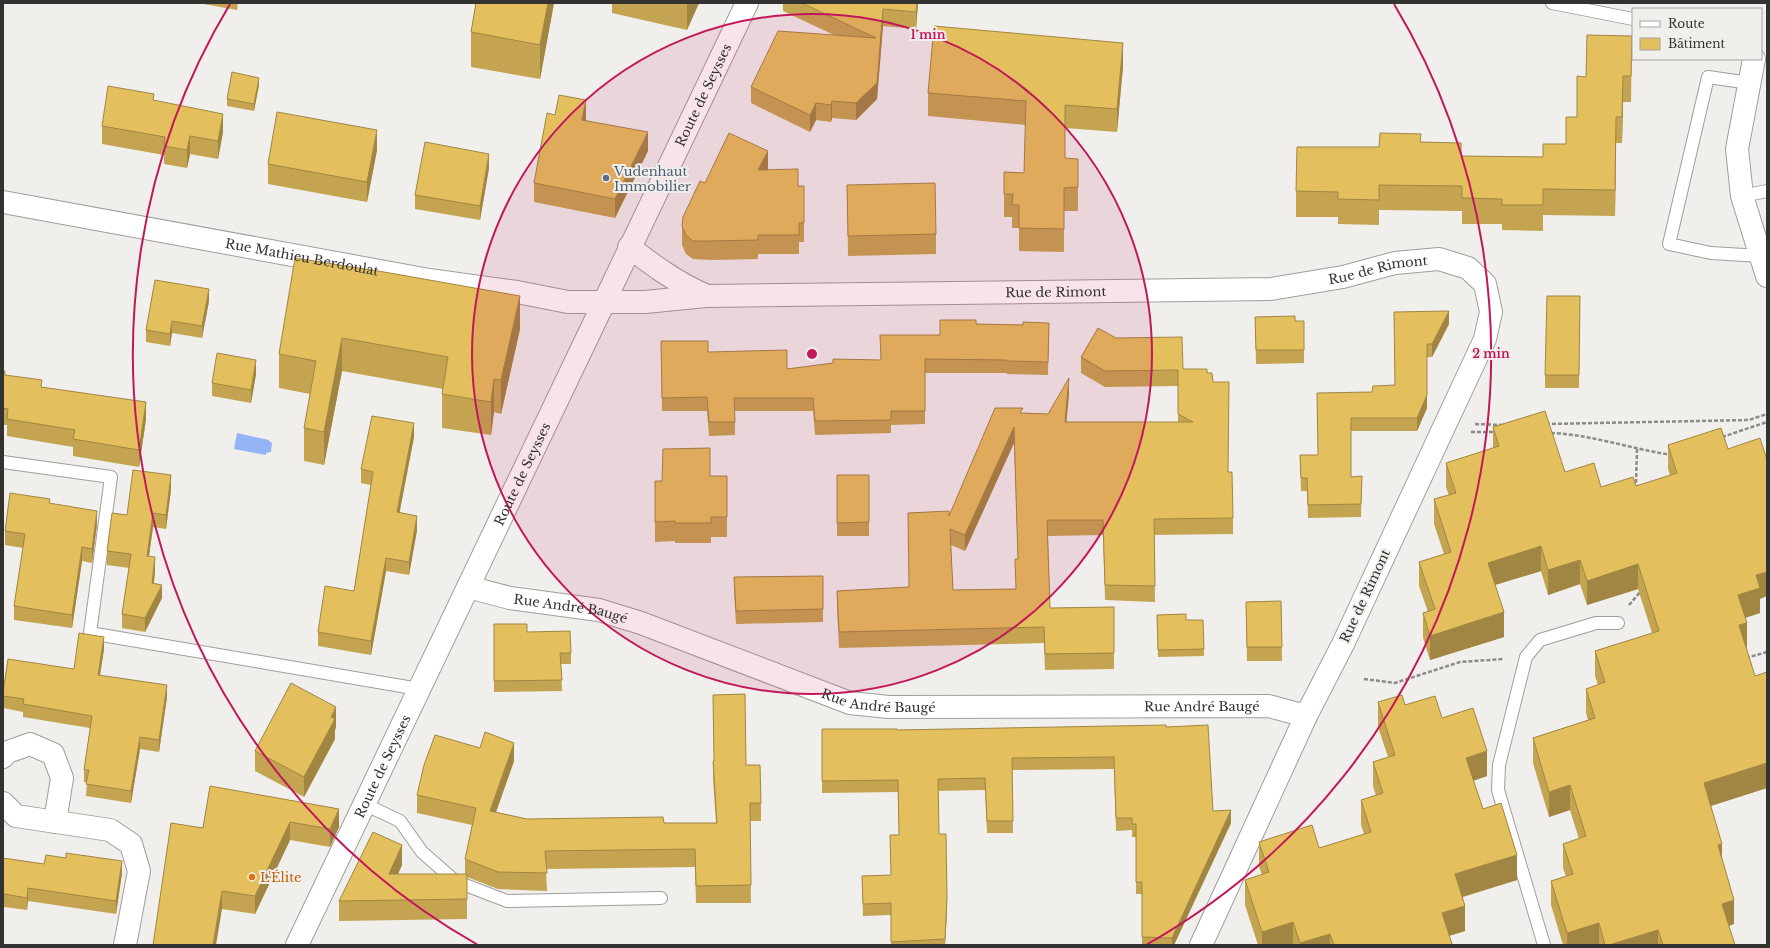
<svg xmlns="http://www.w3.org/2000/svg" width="1770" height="948" font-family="'Libre Baskerville',serif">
<rect width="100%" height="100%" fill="#f0efec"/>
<!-- water -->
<path fill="#95b4f5" d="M237,433L269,440V441L272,443L271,452L266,453V455L234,449Z"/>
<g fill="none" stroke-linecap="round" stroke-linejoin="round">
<defs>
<g id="lane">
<path d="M1552,3L1633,19"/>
<path d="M1750,83L1708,77L1669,244L1711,253L1761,256"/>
<path d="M1742,196L1767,191"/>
<path d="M3,462L111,477L90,633L419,689"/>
<path d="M364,804L400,821L422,852L455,881L507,901L661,898"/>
<path d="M1544,945L1498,790L1499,765L1526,657L1540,640L1596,623H1618"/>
</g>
<g id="street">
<path d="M1754,59L1737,149L1742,196L1767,276"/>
<path id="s1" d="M3,202L429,280L517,292L568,302H645L706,296L1271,289L1343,277L1395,263L1439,259L1468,268L1485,284L1491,312L1485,339L1343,644L1306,716L1201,945"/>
<path d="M629,247C654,266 677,283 705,295"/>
<path id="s2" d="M468,587L510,598L599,610L641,623L850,703L889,707L1269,706L1306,716"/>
<path d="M3,757L5,753L30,744L53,754L62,778L55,822"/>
<path d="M3,803L16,816L110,830L131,844L139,871L125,945"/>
</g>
<g id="secondary">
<path id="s3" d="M297,945L747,3"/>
</g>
</defs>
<!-- lane casing -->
<use href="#lane" stroke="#9f9e9a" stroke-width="14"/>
<!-- street casing -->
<use href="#street" stroke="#9f9e9a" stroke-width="24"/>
<!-- secondary casing -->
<use href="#secondary" stroke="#9f9e9a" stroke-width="24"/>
<!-- path -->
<g stroke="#8c8b89" stroke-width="2.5" stroke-dasharray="4 2" stroke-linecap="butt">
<path d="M1475,424L1503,425"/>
<path d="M1546,424L1749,420L1767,414"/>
<path d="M1471,432H1496"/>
<path d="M1551,433C1587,434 1629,448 1666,454L1669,453"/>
<path d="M1722,437L1767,422"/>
<path d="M1637,449L1636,482L1638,488"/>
<path d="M1629,605L1641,591"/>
<path d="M1746,658L1767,652"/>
<path d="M1364,679L1395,683L1460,662L1504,659"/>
</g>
<!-- lane -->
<use href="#lane" stroke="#fff" stroke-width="12"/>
<!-- street -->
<use href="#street" stroke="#fff" stroke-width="22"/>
<!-- secondary -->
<use href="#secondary" stroke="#fff" stroke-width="22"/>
</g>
<!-- wall -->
<g fill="#c4a451" fill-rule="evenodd">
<path d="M198,3H238L237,10Z"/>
<path d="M471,3H554L540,79L471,67V32L476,4Z"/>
<path d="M612,3H699L687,30L612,13Z"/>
<path d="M783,3H918L916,29L883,26L877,99L856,120L832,118L831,122L816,120L810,132L751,103V87L834,35L783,11Z"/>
<path d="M1632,36L1631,102H1623L1622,143H1616L1615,216L1543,215V231L1502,230V224H1462V211L1379,210V225L1338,224V217H1296V191L1379,147L1421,142L1461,156L1543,157L1566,144L1577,117L1586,77Z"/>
<path d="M1123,66L1117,132L1065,128V158L1078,182V211H1064V252L1019,251V228H1012V217H1004V172L1024,173L1026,125L928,116V93Z"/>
<path d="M259,85L254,111L227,106V99Z"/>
<path d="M154,100L223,132L218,159L190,154L187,168L164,164V155L102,144V126Z"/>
<path d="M555,115L586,119V120L648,151L615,218L534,202V183Z"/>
<path d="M377,150L367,202L268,184V164Z"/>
<path d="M489,168L480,220L415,209V195Z"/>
<path d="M768,170L798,186H804V242H799V254H758V259L711,260L693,259L686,254L682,245V226L705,183Z"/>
<path d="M847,185L936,234V254L848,256Z"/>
<path d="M295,258L520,329L501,414L494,412L491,435L442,428V394L443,389L342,371L324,465L304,461V428L310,394L279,388V354Z"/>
<path d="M1580,296L1579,388H1545V375Z"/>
<path d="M209,301L202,338L172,333L170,346L146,342V330Z"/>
<path d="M1394,312L1449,324L1432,357H1427V408L1417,431H1351V477L1362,476L1361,517L1308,518L1307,491H1301L1300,455H1318L1372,392L1395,385Z"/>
<path d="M1255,317L1295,321H1304V363L1256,364Z"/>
<path d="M1049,323L1048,375L1007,374V373H925V424L891,425V433L815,435L813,411H735V435L709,436L707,411H662L661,341L708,352L787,369L880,360L940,335L976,324L1023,325Z"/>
<path d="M1116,338L1183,369L1207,373L1213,382L1228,472L1233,518V534L1154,535L1155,602L1105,600L1103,535L1048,536L1050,608L1114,607V669L1045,670L1044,643L839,648L837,606V591L909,587L949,516L1023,413L1048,414L1069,394L1066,422H1178V386L1105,387L1081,373V357ZM1014,443L1018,559L1016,589L953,590L951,545L965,551Z"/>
<path d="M3,371L5,375L42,387L146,419L139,467L73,456V447L7,436V425H3Z"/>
<path d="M256,374L251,403L212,396V383Z"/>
<path d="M1493,427L1565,472L1601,487L1636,486L1670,475L1668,469V445L1760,599V613L1745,618L1747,647L1746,648L1767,788L1711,806L1722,860L1734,924L1729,926L1735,945H1563L1551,905V881L1566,876L1563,868V844L1579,839L1570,810L1549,817L1533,763V738L1588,720L1586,713V689L1598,685L1595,676V651L1652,633L1638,589L1587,605L1580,584L1548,595L1541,571L1495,585L1504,637L1430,660L1423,638V613L1428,612L1419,586V562L1444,554L1434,524V499L1449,495L1446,488V463L1493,448Z"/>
<path d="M414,437L399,513L417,530L409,575L386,571L371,655L318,646V632L354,591L371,485L361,483V469Z"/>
<rect x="837" y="475" width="32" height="61"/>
<path d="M710,476L727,517V537H711V543H675V541L655,542V481H662Z"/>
<path d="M171,489L166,529L153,527L149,556L155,571L154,583L162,598L145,632L122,628V614L129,568L107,565V551L127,515Z"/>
<path d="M50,504L97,524L92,563L82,561L72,628L14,620V606L23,548L5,545V531Z"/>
<path d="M823,576V622L736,624L734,590V577Z"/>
<path d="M1281,601L1282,661H1247L1246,602Z"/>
<path d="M1157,615L1186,620L1204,649V656L1158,657Z"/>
<path d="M494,624L527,632L571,653V664H561L562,691L494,692Z"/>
<path d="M104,649L100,675L167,697L159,752L140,749L131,803L86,796L87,782H84V770L90,728L23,717V712L3,708V692L74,669Z"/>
<path d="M1378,702L1405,705L1442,718L1487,776L1473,781L1483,809L1517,880L1463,897L1465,931L1449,936L1452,945H1258L1245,905V880L1262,875L1259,866V842L1319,848L1364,834L1361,825V800L1376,796L1373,786V762L1388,757L1378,727Z"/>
<path d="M336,727L335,730V739L304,797L255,771V751Z"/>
<path d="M1166,727L1213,811L1231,823L1174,945H1142V894H1136V837H1132V830L1116,831L1114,769L1012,770L1013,833H987L985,790L938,791L939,834L947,909L945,945H891V915L863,916L862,876L891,875L899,835L898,792L822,793V729L897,730Z"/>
<path d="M514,761L496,812L527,819L664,823H716L713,779V761L746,765L761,803V821H750L751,903H696L695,867L546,869L547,891L498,889L467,877V919L339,921V901L402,865L398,874H465V859L472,825L417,813V795Z"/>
<path d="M210,786L339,827L330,847L290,840L255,914L222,909L203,828Z"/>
<path d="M3,858L44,864L122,873L116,914L28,901L27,910L4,907L3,911Z"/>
</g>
<!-- shaded-wall -->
<g fill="#a08642">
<path d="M548,3H554L540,79V45Z"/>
<path d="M687,3H699L687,30Z"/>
<path d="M917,3H918L916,29V12Z"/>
<path d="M883,9V26L877,99L856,120V103Z"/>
<path d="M1123,43V66L1117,132V109Z"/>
<path d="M1623,76V102L1622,143V117Z"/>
<path d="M259,78V85L254,111V104Z"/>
<path d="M586,100V119L582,139V120Z"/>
<path d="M832,101V118L831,122V105Z"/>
<path d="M816,103V120L810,132V115Z"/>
<path d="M223,114V132L218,159V141Z"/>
<path d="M1616,117V143L1615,216V190Z"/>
<path d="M377,130V150L367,202V182Z"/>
<path d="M648,132V151L615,218V199Z"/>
<path d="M190,136V154L187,168V150Z"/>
<path d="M768,151V170H758Z"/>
<path d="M489,154V168L480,220V206Z"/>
<path d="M209,289V301L202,338V326Z"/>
<path d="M520,296V329L501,414V380Z"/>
<path d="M1449,311V324L1432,357V344Z"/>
<path d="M172,321V333L170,346V334Z"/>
<path d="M342,338V371L324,465V432Z"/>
<path d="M1427,344V408L1417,431V418Z"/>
<path d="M256,360V374L251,403V390Z"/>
<path d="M1069,378V394L1065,438V422Z"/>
<path d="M494,379V412L491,435V402Z"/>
<path d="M146,402V419L139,467V450Z"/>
<path d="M414,423V437L397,526V512Z"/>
<path d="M1014,427V443L965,551V535Z"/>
<path d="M171,475V489L166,529V515Z"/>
<path d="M97,511V524L92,563V549Z"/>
<path d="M153,513V527L147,570V556Z"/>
<path d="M417,516V530L409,575V562Z"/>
<path d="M1541,546V571L1488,587V563Z"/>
<path d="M82,547V561L72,628V615Z"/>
<path d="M155,557V571L152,597V583Z"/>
<path d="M386,558V571L371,655V641Z"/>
<path d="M1580,560V584L1548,595V570Z"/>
<path d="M1638,564V589L1587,605V581Z"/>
<path d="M1767,572V596L1760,599V613L1738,620V595L1756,575Z"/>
<path d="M162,585V598L145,632V618Z"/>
<path d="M1504,612V637L1430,660V636Z"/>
<path d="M1747,623V647L1739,650V625Z"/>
<path d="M104,637V649L98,687V675Z"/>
<path d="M167,685V697L159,752V740Z"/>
<path d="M336,707V727L335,730V739L304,797V777Z"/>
<path d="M140,737V749L131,803V791Z"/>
<path d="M514,743V761L490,829V811Z"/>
<path d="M1487,751V776L1466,783V758Z"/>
<path d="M1767,763V788L1704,808V783Z"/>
<path d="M1570,785V810L1549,817V792Z"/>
<path d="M339,809V827L330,847V829Z"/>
<path d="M1231,810V823L1174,945H1172V938Z"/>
<path d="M290,822V840L255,914V896Z"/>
<path d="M1722,844V868L1718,845Z"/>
<path d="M402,845V865L389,894V874Z"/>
<path d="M1517,855V880L1455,899V874Z"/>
<path d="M122,861V873L116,914V901Z"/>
<path d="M28,888V901L27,910V898Z"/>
<path d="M222,891V909L216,945H213Z"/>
<path d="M4,894V907L3,911V899Z"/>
<path d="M947,897V909L945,945V939Z"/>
<path d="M1734,900V924L1722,928V904Z"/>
<path d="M1465,906V931L1442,938V913Z"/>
<path d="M1293,922V945H1262V932Z"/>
<path d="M1599,923V945H1567V933Z"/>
<path d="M1658,930V945H1609Z"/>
<path d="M1330,934V945H1300V943Z"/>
</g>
<!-- building -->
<g fill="#e4bf5e" stroke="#a08642" fill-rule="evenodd">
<path d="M476,3H548L540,45L471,32Z"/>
<path d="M802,3H917L916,12L883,9L877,83L856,103L832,101L831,105L816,103L810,115L751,87L778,31L876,38Z"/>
<path d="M934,26L1123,43L1117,109L1065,105V158L1078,159V187L1064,188V229L1019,228V205H1012L1013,194H1004V172L1024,173L1026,101L928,93Z"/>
<path d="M1587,35L1632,36L1631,76H1623L1622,117H1616L1615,190L1543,189V205H1502V199L1462,198V186L1379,185V200L1338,199V192L1296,191L1297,147H1379L1380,133L1421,134L1420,142L1461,143V156L1543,157V144H1566V117H1577V76L1586,77Z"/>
<path d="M232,72L259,78L254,104L227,99Z"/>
<path d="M108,86L154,94L153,100L223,114L218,141L190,136L187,150L164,146L165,137L102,126Z"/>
<path d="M559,95L586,100L582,120L648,132L615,199L534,183L547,113L555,115Z"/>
<path d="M277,112L377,130L367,182L268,164Z"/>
<path d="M729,133L768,151L758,170L798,169V186H804V223H799V235H758V240L711,241H693L686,235L682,226L683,217L700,181L705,183Z"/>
<path d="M425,142L489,154L480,206L415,195Z"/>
<path d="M935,183L936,234L848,236L847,185Z"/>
<path d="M295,258L384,272L520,296L501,380L494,379L491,402L442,394L448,357L342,338L324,432L304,428L316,361L279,354Z"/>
<path d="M155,280L209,289L202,326L172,321L170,334L146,330Z"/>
<path d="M1547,296H1580L1579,375H1545Z"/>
<path d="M1449,311L1432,344H1427V395L1417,418H1351V477L1362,476L1361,504L1308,505L1307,478H1301L1300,455H1318L1317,393L1372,392L1373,386L1395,385L1394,312Z"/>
<path d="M1295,316V321H1304V350H1256L1255,317Z"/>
<path d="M940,320H976V324L1023,325V322L1049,323L1048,362L1007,361V360L925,359V411H891V420L815,421L813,398H734L735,422H709L707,397L662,398L661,341H708V352L787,350V369L833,363V359L881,360L880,335H940Z"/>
<path d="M1098,328L1116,338L1182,337L1183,369H1207V373H1212L1213,382H1229L1228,472H1232L1233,518L1154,519L1155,586L1105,585L1103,520H1047L1050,608L1114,607V653L1045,654L1044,627L839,632L837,591L909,587L908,513L949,511V516L995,408H1023L1020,413L1048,414L1069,378L1065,422H1193L1178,414V370L1105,371L1081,357ZM1014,427L1018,559H1015L1016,589L953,590L950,529L965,535Z"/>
<path d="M217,353L256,360L251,390L212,383Z"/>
<path d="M3,371H5V375L42,380L41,387L146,402L139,450L73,439L75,430L7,419L8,409L3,408Z"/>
<path d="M1545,411L1565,472L1594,463L1601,487L1633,477L1636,486L1677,473L1668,445L1721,428L1728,449L1760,438L1767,460V572L1756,575L1760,588L1738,595L1747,623L1739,625L1755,676L1767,672V763L1704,783L1722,844L1718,845L1734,900L1722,904L1735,945H1663L1658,930L1609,945H1605L1599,923L1567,933L1551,881L1573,874L1563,844L1586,836L1570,785L1549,792L1533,738L1595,718L1586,689L1605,682L1595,651L1659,631L1638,564L1587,581L1580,560L1548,570L1541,546L1488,563L1504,612L1430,636L1423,613L1435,609L1419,562L1451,552L1434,499L1456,493L1446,463L1499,446L1493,427Z"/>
<path d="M372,416L414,423L397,512L417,516L409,562L386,558L371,641L318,632L325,586L354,591L373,472L361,469Z"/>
<path d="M710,448V476H727V517H711V523H675V521L655,522V481H662L663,449Z"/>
<path d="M133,470L171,475L166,515L153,513L147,556L155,557L152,583L162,585L145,618L122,614L131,554L107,551L112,513L127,515Z"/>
<path d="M837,475H869V522L837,523Z"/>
<path d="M10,493L50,499L49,503L97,511L92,549L82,547L72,615L14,606L25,534L5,531Z"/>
<path d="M823,576V609L736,611L734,577Z"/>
<path d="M1281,601L1282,647H1247L1246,602Z"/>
<path d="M1186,614V620H1203L1204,649L1158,650L1157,615Z"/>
<path d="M494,624H527V632L570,631L571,653H560L562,680L494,681Z"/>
<path d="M79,633L104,637L98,675L167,685L159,740L140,737L131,791L86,784L89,770H84L92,716L23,704L24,699L3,696V692L8,659L74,669Z"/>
<path d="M291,683L336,707L331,717L335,719L304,777L255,751Z"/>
<path d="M745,694L746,765H760L761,803H750L751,885L696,886L695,849L545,851L547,873L498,872L465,859L476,808L417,795L424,765L435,735L480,748L485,732L514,743L490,811L527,819L663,817L664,823H717L713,761H714L713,695Z"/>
<path d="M1402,695L1405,705L1435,696L1442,718L1473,708L1487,751L1466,758L1483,809L1501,803L1517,855L1455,874L1465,906L1442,913L1452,944L1449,945H1334L1330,934L1300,943L1293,922L1262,932L1245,880L1269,872L1259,842L1312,825L1319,848L1371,832L1361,800L1383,793L1373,762L1395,755L1378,702Z"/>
<path d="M1166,725V727L1208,725L1213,811L1231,810L1172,938L1142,937V882H1136V824H1132V818H1116L1114,757L1012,758L1013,821H987L985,778L938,779L939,834H946L947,897L945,939L891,942V903L863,904L862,876L891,875L890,835H899L898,780L822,781V729H897V730Z"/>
<path d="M210,786L339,809L330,829L290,822L255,896L222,891L213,945H153L171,823L203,828Z"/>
<path d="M373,832L402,845L389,874H467V899L339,901Z"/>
<path d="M66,853L122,861L116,901L28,888L27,898L4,894L3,899V858L44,864L46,855L66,858Z"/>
</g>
<!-- distance rings -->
<circle cx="812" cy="354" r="340" fill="#c2185b" fill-opacity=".12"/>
<g fill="none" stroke="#c2185b" stroke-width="2">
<circle cx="812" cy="354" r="340"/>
<path d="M478 945A679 679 0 0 1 230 4M1394 4A679 679 0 0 1 1146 945"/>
</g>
<!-- markers -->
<circle fill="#5c6f8a" stroke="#f0efec" stroke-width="1.5" cx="606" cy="178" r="4"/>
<circle fill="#e8710a" stroke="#f0efec" stroke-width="1.5" cx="252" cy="877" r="4"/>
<g text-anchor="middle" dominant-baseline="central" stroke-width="4" stroke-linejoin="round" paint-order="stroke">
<!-- street labels -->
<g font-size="13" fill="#323230" stroke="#f0efec">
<text stroke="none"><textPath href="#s3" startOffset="942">Route de Seysses</textPath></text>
<text stroke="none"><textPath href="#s1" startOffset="304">Rue Mathieu Berdoulat</textPath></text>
<text stroke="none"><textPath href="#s1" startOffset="1386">Rue de Rimont</textPath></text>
<text stroke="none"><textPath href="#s1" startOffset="1062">Rue de Rimont</textPath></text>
<text stroke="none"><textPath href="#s3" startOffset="522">Route de Seysses</textPath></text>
<text transform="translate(1365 596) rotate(-65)">Rue de Rimont</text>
<text stroke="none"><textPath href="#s2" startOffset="105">Rue André Baugé</textPath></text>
<text stroke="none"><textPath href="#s2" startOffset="429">Rue André Baugé</textPath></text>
<text stroke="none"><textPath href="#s2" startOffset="753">Rue André Baugé</textPath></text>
<text stroke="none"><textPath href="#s3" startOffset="198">Route de Seysses</textPath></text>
</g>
<!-- service labels -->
<g font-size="13" fill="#4e5e75" stroke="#f0efec" text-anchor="start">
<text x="614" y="171">Vudenhaut<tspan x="614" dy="15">Immobilier</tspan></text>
</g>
<!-- food labels -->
<g font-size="13" fill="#c56008" stroke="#f0efec" text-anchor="start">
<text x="260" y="877">L'Élite</text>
</g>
</g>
<circle cx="812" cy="354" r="6" fill="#c2185b" stroke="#f0efec" stroke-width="2"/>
<g font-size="12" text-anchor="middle" font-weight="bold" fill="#c2185b" stroke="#f0efec" stroke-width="4" stroke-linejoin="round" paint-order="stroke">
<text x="928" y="39">1 min</text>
<text x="1491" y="358">2 min</text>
</g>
<!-- border -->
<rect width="1770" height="948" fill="none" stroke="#323230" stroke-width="8"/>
<!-- legend -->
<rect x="1632" y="8" width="130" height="52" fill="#f0efec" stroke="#a4a3a1"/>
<rect x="1640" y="21" width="20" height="6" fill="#ffffff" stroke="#a4a3a1"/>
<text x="1668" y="28" font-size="12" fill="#323230">Route</text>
<rect x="1640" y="38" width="20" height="12" fill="#e4bf5e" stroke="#a4a3a1"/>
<text x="1668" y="48" font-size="12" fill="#323230">Bâtiment</text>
</svg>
